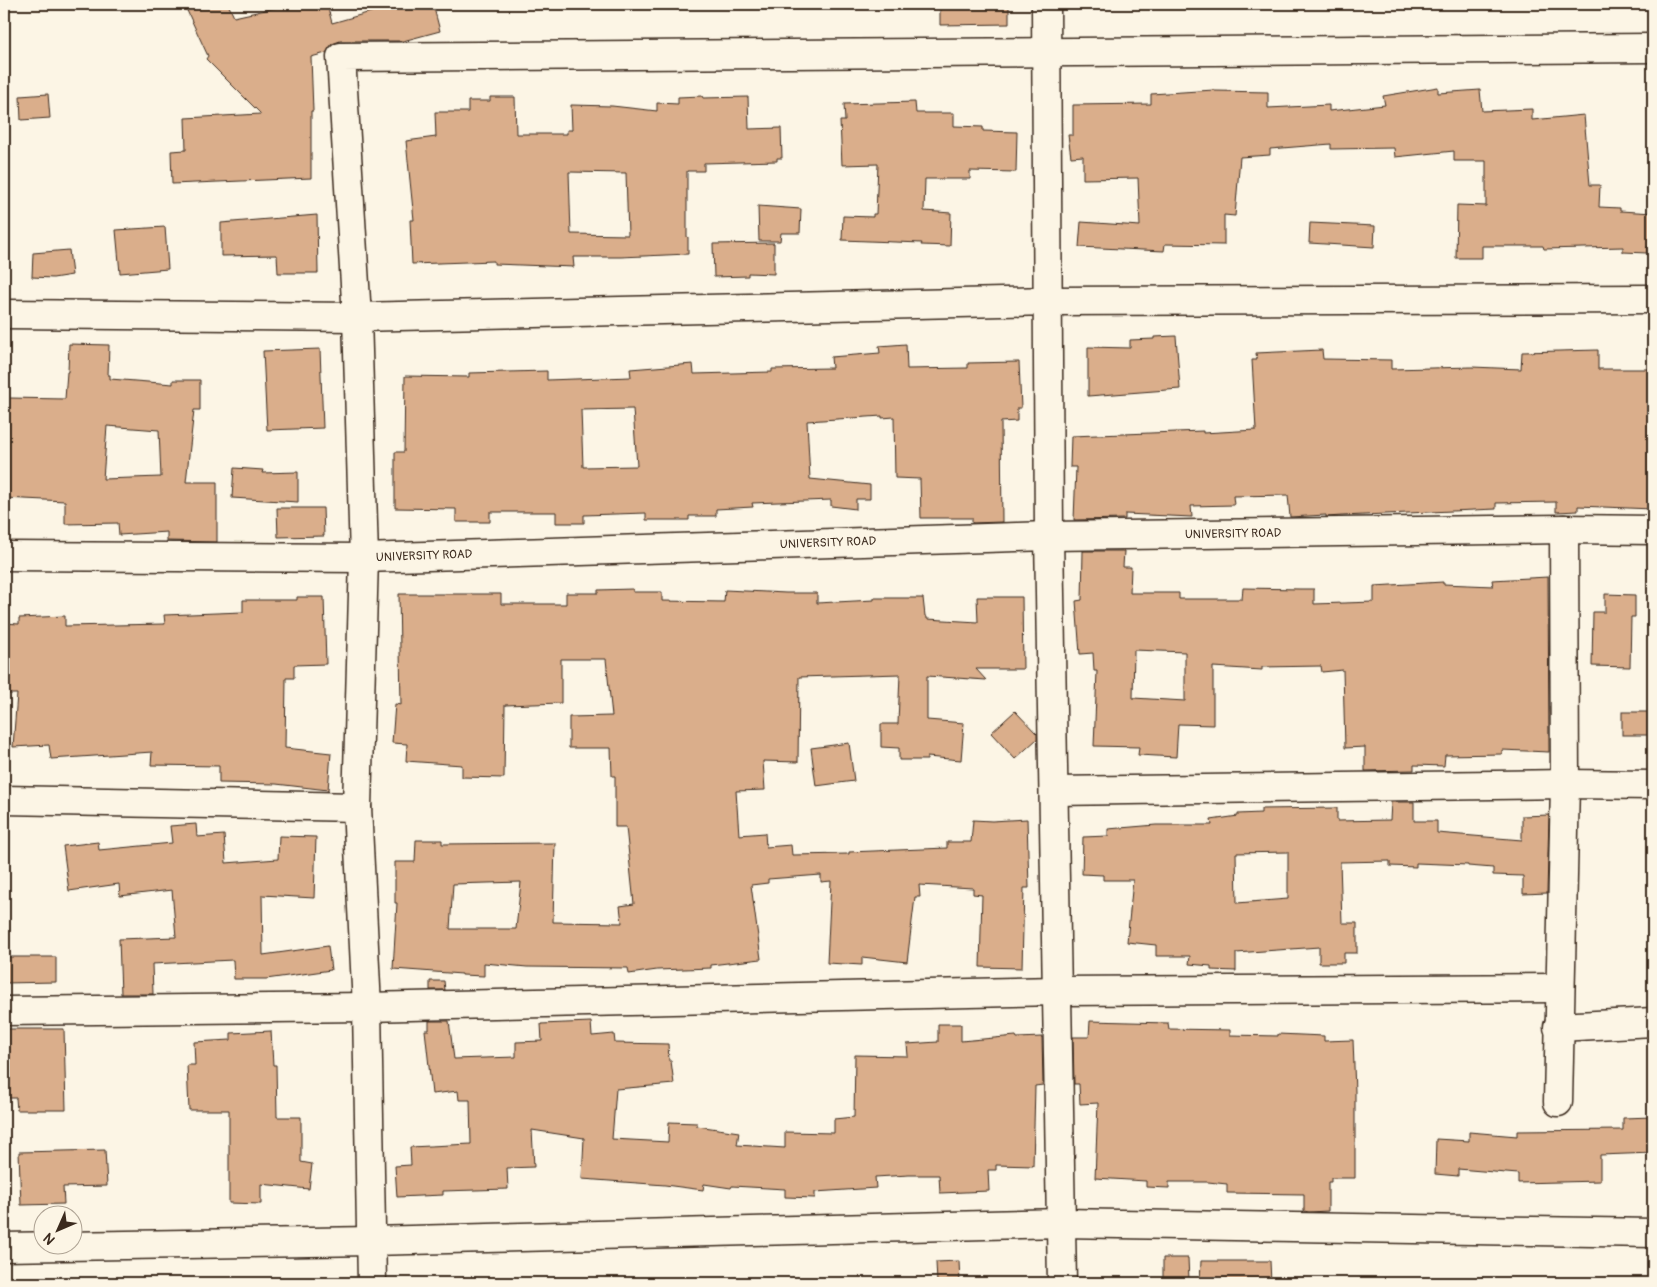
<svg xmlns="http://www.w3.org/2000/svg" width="1657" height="1287" font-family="Pangolin,sans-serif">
<rect width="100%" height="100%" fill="#fcf5e5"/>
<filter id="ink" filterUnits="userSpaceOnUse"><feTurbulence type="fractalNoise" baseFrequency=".02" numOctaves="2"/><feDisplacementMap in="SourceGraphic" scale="10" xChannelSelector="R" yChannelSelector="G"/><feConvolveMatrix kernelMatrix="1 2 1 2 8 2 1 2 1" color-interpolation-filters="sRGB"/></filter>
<g filter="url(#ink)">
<!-- building -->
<g fill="#daae8b" stroke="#3b2a1e" fill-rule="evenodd">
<path d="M184,4H228L234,17L293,4H327L332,23L399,4H433L440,31L403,41H340L332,44L326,53L311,57L313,111H311V178L172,184L171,151L186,150L185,118L261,114L206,59L208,56Z"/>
<path d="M940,4H1009V24L940,25Z"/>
<path d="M1438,87V93L1480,90L1482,111L1532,109V120L1584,115L1590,185H1600L1599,207L1620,208V211L1653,213V247H1647V253L1623,252V247L1544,249L1543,246H1482V258H1456L1457,205L1486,206V161H1454V151L1395,157L1394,148L1331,149V144L1270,149V155L1240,157L1235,216L1224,215V245L1165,244L1164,251L1079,247L1081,222L1140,226L1138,178L1083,179V156L1071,157L1068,135H1073V105L1151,104V94L1214,90L1215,91L1268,92V108L1329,105V111L1385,105L1383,96Z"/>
<path d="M48,94L50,118L21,120L20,96Z"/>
<path d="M702,96L703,98L748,97L749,129L781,128L782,158H777V161L704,163V171H687V237H688V254L621,257H573L574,267L494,264V261L412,264L410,220H414L406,141L436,137L435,112H468V101H490V97H515L516,134H567V130H572L571,105L612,106L657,111V103L678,104V97ZM569,172L626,173L628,235L571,234Z"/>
<path d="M915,102L916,113H954V126L983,127V131L1017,132L1016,172L970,171V179H925L924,211L951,213L950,246L921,245L922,243L842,240L843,216L873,217V214H876L878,164L842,165L840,121H845L844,104Z"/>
<path d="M758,206L801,209L800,233H781L780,241H759Z"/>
<path d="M317,215L318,273H278L277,255L221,256V223Z"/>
<path d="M1310,223L1375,226L1374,247L1309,243Z"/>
<path d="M165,227L168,269L120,273L116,230Z"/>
<path d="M774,243V274L748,273V276L714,277L713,244Z"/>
<path d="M69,250L72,275L53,278L32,277L33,253Z"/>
<path d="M1176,336L1180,389L1088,396V347L1130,348V340L1154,339V337Z"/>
<path d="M69,344L109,345L108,375H110V379L173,384V380H200V410H194L186,482H217V542L167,541V532L119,535L118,523L65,524V501L4,498V432L8,433L9,398L65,399L67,372H68ZM107,426L159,430L161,477L103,479Z"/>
<path d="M906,344L907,369L968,368V363L1019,362L1021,408H1017V421L1001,422L1002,522L972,523V518H921L920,479L895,478L894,417L882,418V416L807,421L810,479L870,485V499H856V509L831,506V500L752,503L753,507L716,509V516H689V520H646V513L584,515V523H556V512H490V522H456V509L395,508V452H404L405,376L469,377V373L547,371V380L631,377L630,369L693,364L694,374L772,372V369L832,368L831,357L880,353L879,346ZM633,409L637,466L583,467L581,410Z"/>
<path d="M320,349L323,428L267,430L263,351Z"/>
<path d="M1322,350L1323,359L1391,360V369L1472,367L1521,369L1522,352L1598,350V369H1650L1651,441H1653V509L1578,506V511L1556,512V502L1496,503V509L1342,516L1326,517V515L1290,517L1288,495L1233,496L1234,505L1191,506L1192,517L1125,514V519L1074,520L1076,467H1070L1071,436L1203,431V433L1256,430L1252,360H1257L1256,353Z"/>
<path d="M234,468L263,470L262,473L298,472V502L232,498Z"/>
<path d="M277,508H323L324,536L278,537Z"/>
<path d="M1083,551H1124L1123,567H1131L1130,593H1179V599H1242L1243,588L1300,589H1314V604L1374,602V586L1443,582V584L1493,586L1492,580L1548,577L1549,752L1502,750V754L1445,755L1444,766L1414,765V770L1365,771V747L1345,748L1343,670L1322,672L1321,666L1262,667V670L1213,667V725L1178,724L1176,757L1138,755L1139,747L1094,746L1097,671H1094L1093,653L1080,654L1076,601L1082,600ZM1134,650L1185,652V701L1133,698Z"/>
<path d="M633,589V592H662V601L724,602L725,590L786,593H817V603L874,600V598H923L925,616L927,617V619L978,622L977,597H1022L1023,669H976L986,680L927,676V720L964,723L961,760L927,757V760H899V748L881,747V724H898L900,674L799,677L798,762L763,761L765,790L736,791L739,835L765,833L766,847L791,845L792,855L849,854V852L947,848V842H971L973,820L992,821L1027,819L1029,888H1024L1022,968L980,967L982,895L973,894V888L919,885L920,897H915L907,962L862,957V965L827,963L831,881L821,882V875L768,879V883L751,885L761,959L711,965V968L657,970L629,974L628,968L527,967L484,963V976L462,975V974L393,969L397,903H395V862H415L416,840H442V844L555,843L553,922L622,923L620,906L634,904L626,827H615V776H612L611,748H569V717L612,716L606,659H561V703L505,705L504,778L462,777V765L406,761L407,744L392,743L395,704L401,705L399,594H501V604H566V593H598V590ZM521,882L516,929H450L453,884Z"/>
<path d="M1605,594L1635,595V617H1631L1630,667L1592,666L1593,612H1605Z"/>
<path d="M297,597H324L326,664L294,665V678H286L285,748L331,753L328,790L276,784L219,783V766L151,765L152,752L51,759L49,745L13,747L17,694H4V623L19,624V618L65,616V626L165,624L164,615L243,612V600H297Z"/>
<path d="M1015,711L1037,734V739L1015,759L991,733Z"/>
<rect x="1622" y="712" width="26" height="23"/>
<path d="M849,743L854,781L816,786L811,748Z"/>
<path d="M1391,802H1414V821H1437V833L1522,840V816L1549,815L1547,893L1523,894V876L1493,875V868L1468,866V865L1416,863V867L1390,866V861L1340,862L1342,923H1357V953H1344V963H1319V947L1236,953V971L1211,970V966L1189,964L1190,956H1156V945L1127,942L1133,880H1103V875L1082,874L1083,837L1108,836V829L1156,825H1212L1211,820L1238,816V814L1261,813V809L1337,808V821L1390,820ZM1288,852V899L1237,903L1236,853Z"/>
<path d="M196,824L197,837L224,835L226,863L278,859L279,836L316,837L314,898L262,895L263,955L328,946L331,970L266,979H234L233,960L152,964L153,994H121L119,939L176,937L172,890L120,896L119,884L69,891L63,846L98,842L99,850L172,843L170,826Z"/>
<path d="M4,957H56V982L4,983Z"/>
<path d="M430,981H444L445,990H430Z"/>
<path d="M429,1021H449L454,1059L516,1057V1042L542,1041L541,1024L591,1022L592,1036L614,1034L615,1043L668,1044L669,1061H671L674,1084L616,1089L612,1139L668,1142L669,1122L697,1123V1126L739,1132L737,1145L785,1148V1132L834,1133V1119L854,1117L855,1055L908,1056L907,1044L938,1042V1024H961V1041L1016,1036L1017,1038L1042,1037L1043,1085L1035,1086L1033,1166L996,1165V1170H988L989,1191L940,1193L939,1175H909L875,1177L876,1188L815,1192V1198L785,1197V1189L732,1186L731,1188L704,1184L703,1190L665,1185L582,1179L584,1138L532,1130L534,1167L507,1168L508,1189L443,1191V1195L397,1197L395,1166L411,1165L410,1147L471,1144L470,1100H459L458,1091L432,1094L425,1030H429Z"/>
<path d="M1090,1021L1168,1023L1169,1029L1230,1030V1035L1278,1036V1034L1324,1036V1041L1353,1040L1355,1092V1178H1331V1182H1328V1211L1309,1212L1304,1211V1194L1227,1193V1184L1208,1182H1169V1188L1146,1187V1181L1095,1178L1098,1103L1080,1104L1079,1084H1074L1073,1037H1089Z"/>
<path d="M4,1029H64L66,1110H17L16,1098H4Z"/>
<path d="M271,1031L273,1065H276L277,1117H301V1162L312,1164L309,1189L261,1184V1204L229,1203V1110H189L187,1065H195L194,1042L231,1040V1033Z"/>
<path d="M1653,1117V1153L1600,1155V1181L1518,1183V1174L1458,1169V1176L1435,1174L1436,1139L1469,1141V1132L1517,1136V1131L1623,1130V1118Z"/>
<path d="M105,1150L107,1186L63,1187L64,1204L21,1205L19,1152Z"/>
<path d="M1163,1258H1188L1189,1280H1163Z"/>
<path d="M959,1261L960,1283H937L936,1262Z"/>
<path d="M1201,1261H1270L1271,1283H1200Z"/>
</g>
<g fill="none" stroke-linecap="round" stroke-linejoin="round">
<defs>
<g id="minor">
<path d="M1046,4L1049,536L1062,1283"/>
<path d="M4,314L357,317L1048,301L1653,299"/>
<path d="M4,556L364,558L1049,536L1564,529L1653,530"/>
<path d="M1054,791L1565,784L1653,785"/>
<path d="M4,800L357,807"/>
<path d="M4,1011L367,1007L1058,991L1560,988"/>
<path d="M1558,1027L1653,1022"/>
<path d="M1558,1102L1565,784L1564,529"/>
<path d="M4,1247L372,1241L1062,1223L1653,1233"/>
<path d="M372,1283L367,1007L357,807L364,558L357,317L341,57L1653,48"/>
</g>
</defs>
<!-- minor casing -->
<use href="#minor" stroke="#3b2a1e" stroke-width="31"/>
<!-- minor -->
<use href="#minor" stroke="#fcf5e5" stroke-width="28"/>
</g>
</g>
<g text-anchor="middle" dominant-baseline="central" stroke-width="4.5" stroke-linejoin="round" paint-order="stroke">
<!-- street labels -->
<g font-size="12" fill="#3b2a1e" stroke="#fcf5e5">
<text transform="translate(1233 534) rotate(-1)">UNIVERSITY ROAD</text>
<text transform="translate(828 543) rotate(-2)">UNIVERSITY ROAD</text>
<text transform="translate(424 556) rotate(-2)">UNIVERSITY ROAD</text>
</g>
</g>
<!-- margin -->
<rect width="1657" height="1287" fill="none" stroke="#fcf5e5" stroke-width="20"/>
<rect x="10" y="10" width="1637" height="1267" fill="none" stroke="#3b2a1e" stroke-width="2" filter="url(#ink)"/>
<!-- north arrow -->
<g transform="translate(58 1230) rotate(225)"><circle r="24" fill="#fcf5e5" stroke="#afa495"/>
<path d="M0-4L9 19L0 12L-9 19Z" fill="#3b2a1e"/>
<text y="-8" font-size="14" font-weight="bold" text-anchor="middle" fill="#3b2a1e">N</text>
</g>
</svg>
